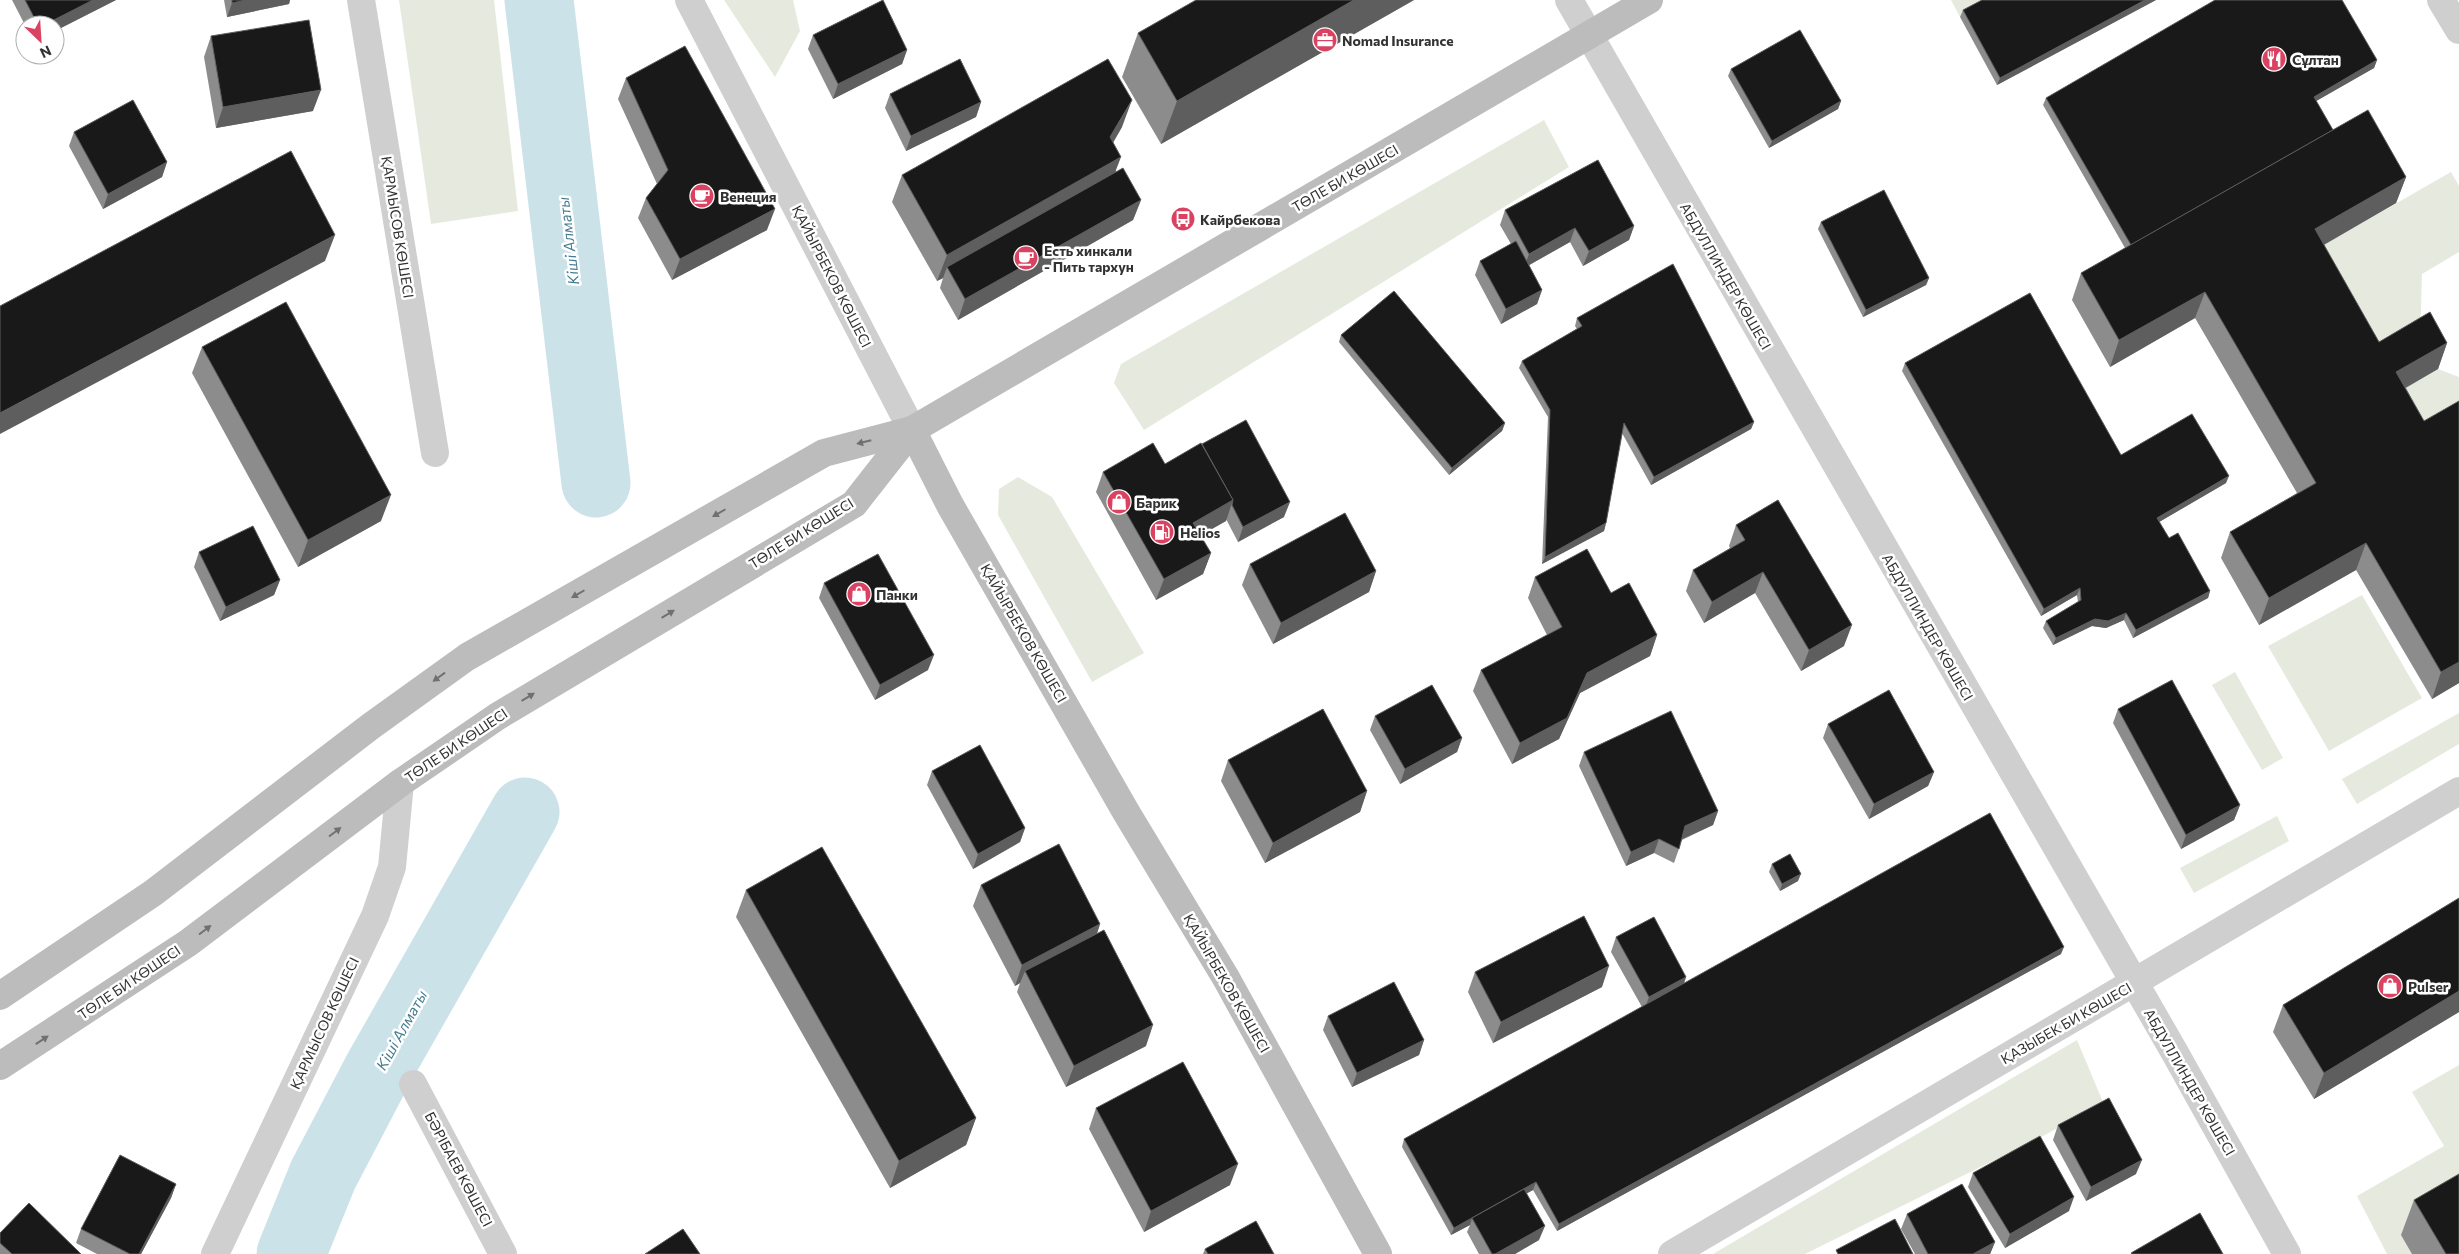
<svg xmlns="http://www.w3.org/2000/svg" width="2459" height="1254" font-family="Commissioner,sans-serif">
<rect width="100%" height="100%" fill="#fff"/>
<!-- green -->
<g fill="#e6eade">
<path d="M399,0H494L518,211L431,224Z"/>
<path d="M724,0H793L800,31L775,77Z"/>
<path d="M1951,0H1992L1960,17Z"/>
<path d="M1544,120L1569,167L1144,430L1114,383L1121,364Z"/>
<path d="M2451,172L2459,186V252L2422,274L2420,339L2370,368L2306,255Z"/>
<path d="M2438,369L2459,377V422L2415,447L2387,398Z"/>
<path d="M1018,477L1052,497L1144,653L1092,682L998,515L999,489Z"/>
<path d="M2362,595L2422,698L2329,751L2268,646Z"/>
<path d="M2235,672L2283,758L2262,770L2212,685Z"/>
<path d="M2459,713V744L2357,804L2342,779Z"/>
<path d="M2277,816L2289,841L2194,893L2180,868Z"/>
<path d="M2077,1040L2103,1102L2047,1134L1805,1254H1713Z"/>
<path d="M2459,1065V1202L2412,1254H2387L2357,1196L2444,1146L2412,1092Z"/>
</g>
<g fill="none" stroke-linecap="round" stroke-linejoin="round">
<!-- river -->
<g stroke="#cce2e9" stroke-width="69">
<path d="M539,0L596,483"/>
<path d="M291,1254L323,1175L378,1070L525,812"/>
</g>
<!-- minor -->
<g stroke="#cfcfcf" stroke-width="28">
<path d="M361,0L435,453"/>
<path d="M1569,0L2175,1053L2287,1254"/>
<path d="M413,1084L503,1254"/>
<path d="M215,1254L375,916L392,867L400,783"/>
</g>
<!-- tertiary -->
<g stroke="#cfcfcf" stroke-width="28">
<path d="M689,0L912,430"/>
<path d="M2441,0L2459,30"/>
<path d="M1672,1254L2459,791"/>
</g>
<!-- secondary -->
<g stroke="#bcbcbc" stroke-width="28">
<path d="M912,430L950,505L1126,812L1226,978L1378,1254"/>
<path d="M0,996L153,893L371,726L467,657L824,453L912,430L1649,0"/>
<path d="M0,1066L188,943L400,783L498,716L854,504L912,430"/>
</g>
</g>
<!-- wall -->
<g fill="#8c8c8c">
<path d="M12,0H116L55,31V25H25Z"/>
<path d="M224,0H290L289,4L227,17Z"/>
<path d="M1414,0L1161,144L1122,77L1138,33Z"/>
<path d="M2156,0L1997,85L1960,17L1963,10Z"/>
<path d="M813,35L907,50L902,64L833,99L808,49Z"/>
<path d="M211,36L313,111L216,128L204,57Z"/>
<path d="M2377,60L2374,68L2316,101L2333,130L2406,177L2396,203L2324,245L2379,342L2447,343L2438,369L2406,388L2424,421L2459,401V683L2432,699L2356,570L2259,625L2221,558L2230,532L2297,493L2195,318L2110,367L2072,300L2081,273L2125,248L2043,105L2046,98Z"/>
<path d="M1731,69L1841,101L1838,109L1769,148L1728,76Z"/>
<path d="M626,78L767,230L672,280L638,218L646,198L657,184L618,99Z"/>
<path d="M890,94L981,102L976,117L906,151L885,108Z"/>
<path d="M1122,127L1113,142L1116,172L1141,200L1133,220L958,320L940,288L943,278L937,281L892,202L902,175Z"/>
<path d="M74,132L167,162L162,177L103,209L69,146Z"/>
<path d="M1505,210L1634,226L1629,240L1583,266L1570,242L1529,265L1542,290L1537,304L1501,324L1475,275L1480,261L1511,244L1500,225Z"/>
<path d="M1821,222L1929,278L1926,285L1863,317L1818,229Z"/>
<path d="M1577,318L1754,422L1751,429L1651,485L1622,433L1606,523L1604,531L1542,564L1548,417L1519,368L1522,361L1577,329L1575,326Z"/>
<path d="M1341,335L1505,423L1502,431L1449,475L1339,342Z"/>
<path d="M202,347L381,521L298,567L192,373Z"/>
<path d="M1905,363L2121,455L2226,483L2159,522L2169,538L2210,591L2208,598L2133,638L2124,620L2106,628L2092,626L2053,645L2043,628L2046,621L2078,602L2077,595L2041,616L1902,371Z"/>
<path d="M1202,444L1284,517L1238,542L1226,519V521L1200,535L1211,553L1203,574L1156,600L1096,492L1103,472L1165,464Z"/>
<path d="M1736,525L1844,646L1801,671L1755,593L1704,623L1686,591L1693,570L1730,548L1729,546Z"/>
<path d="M199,552L280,580L274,595L220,621L194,567Z"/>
<path d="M1250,564L1376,571L1369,592L1273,644L1242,585Z"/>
<path d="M1535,577L1611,593L1657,635L1650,656L1580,693L1559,739L1512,764L1473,691L1481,670L1547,635L1528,598Z"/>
<path d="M824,583L928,670L875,700L819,598Z"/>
<path d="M2118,709L2240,805L2234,820L2181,849L2113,723Z"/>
<path d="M1375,716L1462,738L1457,752L1400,784L1370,730Z"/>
<path d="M1828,724L1934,772L1928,786L1869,819L1823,738Z"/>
<path d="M1584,752L1718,811L1713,825L1682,840L1674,863L1654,853L1626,866L1579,766Z"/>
<path d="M1228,760L1367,791L1360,812L1265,863L1221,781Z"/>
<path d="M932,771L1025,828L1020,842L973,869L927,785Z"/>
<path d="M1772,864L1798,881L1780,891L1769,872Z"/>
<path d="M981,885L1100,924L1097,934L1146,1046L1066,1087L1017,992L1020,983L1015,986L973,906Z"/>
<path d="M746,890L976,1118L966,1145L890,1188L736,917Z"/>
<path d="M2459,898V1012L2314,1099L2273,1032L2283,1005Z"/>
<path d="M1616,937L1686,977L1684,984L2061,954L1557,1231L1533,1190L1527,1193L1539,1240L1515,1254H1479L1467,1232L1470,1225L1451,1235L1402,1147L1404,1139L1642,1007L1611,952Z"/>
<path d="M1475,972L1602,987L1493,1043L1468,992Z"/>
<path d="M1328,1016L1424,1040L1419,1055L1352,1087L1323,1030Z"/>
<path d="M1096,1108L1230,1185L1144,1232L1089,1129Z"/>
<path d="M2058,1125L2136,1174L2086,1201L2053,1140Z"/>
<path d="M1973,1173L2069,1211L2005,1248L1968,1187Z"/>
<path d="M176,1184L171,1198L141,1254H97L76,1243L81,1229Z"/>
<path d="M2414,1200L2459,1254H2412L2401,1235Z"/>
<path d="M1907,1214L1995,1242L1990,1254H1915L1901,1229Z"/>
<path d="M0,1233L81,1254H0Z"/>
<path d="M1205,1249L1274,1254H1203Z"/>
</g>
<!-- shaded-wall -->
<g fill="#5e5e5e">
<path d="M93,0H116L55,31V25H44Z"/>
<path d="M246,0H290L289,4L227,17L232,3Z"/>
<path d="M1354,0H1414L1161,144L1177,101Z"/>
<path d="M2145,0H2156L1997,85L2000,78Z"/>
<path d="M907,50L902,64L833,99L838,84Z"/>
<path d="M2377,60L2374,68L2311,104L2314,97Z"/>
<path d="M321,90L313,111L216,128L223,107Z"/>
<path d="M1132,100L1122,127L1101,164L1110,137Z"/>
<path d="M1841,101L1838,109L1769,148L1772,141Z"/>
<path d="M981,102L976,117L906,151L911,136Z"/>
<path d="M1121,157L1111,183L947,267L943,278L937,281L947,255Z"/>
<path d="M167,162L162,177L103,209L108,194Z"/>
<path d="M2406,177L2396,203L2306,255L2315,229Z"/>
<path d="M1141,200L1133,220L958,320L965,299Z"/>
<path d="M775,209L767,230L672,280L680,259Z"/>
<path d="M1634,226L1629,240L1583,266L1589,251Z"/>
<path d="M1575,228L1570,242L1524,268L1529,254Z"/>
<path d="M335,235L325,261L0,434V413Z"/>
<path d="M1929,278L1926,285L1863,317L1866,310Z"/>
<path d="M1542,290L1537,304L1501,324L1506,309Z"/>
<path d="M2205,292L2195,318L2110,367L2119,340Z"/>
<path d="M2447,343L2438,369L2387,398L2396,372Z"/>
<path d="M1754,422L1751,429L1651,485L1654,477Z"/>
<path d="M1505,423L1502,431L1449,475L1452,468Z"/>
<path d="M2229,476L2226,483L2154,525L2157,518Z"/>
<path d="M391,495L381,521L298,567L308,540Z"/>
<path d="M1233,500L1226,521L1186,544L1193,523Z"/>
<path d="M1290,502L1284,517L1238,542L1243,527Z"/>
<path d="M1606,523L1604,531L1542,564L1545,557Z"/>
<path d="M2366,543L2356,570L2259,625L2269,598Z"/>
<path d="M1211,553L1203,574L1156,600L1164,579Z"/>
<path d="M1376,571L1369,592L1273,644L1281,623Z"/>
<path d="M1763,572L1755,593L1704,623L1712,602Z"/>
<path d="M280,580L274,595L220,621L226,607Z"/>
<path d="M2080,588L2077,595L2041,616L2044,609Z"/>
<path d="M2210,591L2208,598L2133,638L2136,630Z"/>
<path d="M2126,613L2124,620L2106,628L2092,626L2053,645L2056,638L2095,619Z"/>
<path d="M1852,625L1844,646L1801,671L1809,650Z"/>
<path d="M1657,635L1650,656L1580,693L1559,739L1512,764L1520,743L1587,673Z"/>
<path d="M934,655L928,670L875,700L880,685Z"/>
<path d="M2459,662V683L2432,699L2441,672Z"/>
<path d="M1462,738L1457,752L1400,784L1405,769Z"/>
<path d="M1934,772L1928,786L1869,819L1874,804Z"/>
<path d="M1367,791L1360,812L1265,863L1273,843Z"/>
<path d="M2240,805L2234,820L2181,849L2186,835Z"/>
<path d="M1718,811L1713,825L1680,840L1685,826Z"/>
<path d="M1025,828L1020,842L973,869L978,854Z"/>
<path d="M1659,839L1654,853L1626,866L1631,852Z"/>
<path d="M1801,874L1798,881L1780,891L1782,884Z"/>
<path d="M1100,924L1093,945L1025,971L1020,983L1015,986L1022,965Z"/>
<path d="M2064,947L2061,954L1557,1231L1559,1224Z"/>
<path d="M1609,966L1602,987L1493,1043L1501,1022Z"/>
<path d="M1686,977L1681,991L1644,1011L1649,997Z"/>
<path d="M2459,991V1012L2314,1099L2324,1073Z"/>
<path d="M1153,1025L1146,1046L1066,1087L1074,1066Z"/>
<path d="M1424,1040L1419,1055L1352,1087L1357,1073Z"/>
<path d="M976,1118L966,1145L890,1188L899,1161Z"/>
<path d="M2142,1160L2136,1174L2086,1201L2091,1187Z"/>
<path d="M1238,1164L1230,1185L1144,1232L1151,1211Z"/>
<path d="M1536,1182L1533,1190L1474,1222L1472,1218L1470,1225L1451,1235L1454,1228Z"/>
<path d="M176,1184L171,1198L141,1254H139Z"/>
<path d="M2074,1197L2069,1211L2005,1248L2010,1234Z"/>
<path d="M1545,1226L1539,1240L1515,1254H1495Z"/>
<path d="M1995,1242L1990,1254H1973Z"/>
</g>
<!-- building -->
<g fill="#191919" stroke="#5e5e5e">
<path d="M25,0H93L44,25H38Z"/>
<path d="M232,0H246L232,3Z"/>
<path d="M883,0L907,50L838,84L813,35Z"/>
<path d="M1196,0H1354L1177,101L1138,33Z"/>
<path d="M1982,0H2145L2000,78L1963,10Z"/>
<path d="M2215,0H2342L2377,60L2314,97L2333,130L2131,245L2046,98Z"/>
<path d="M309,20L321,90L223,107L211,36Z"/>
<path d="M1800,30L1841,101L1772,141L1731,69Z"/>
<path d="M685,46L775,209L680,259L646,198L668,170L626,78Z"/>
<path d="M960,59L981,102L911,136L890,94Z"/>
<path d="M1108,59L1132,100L1110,137L1121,157L947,255L902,175Z"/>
<path d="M133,100L167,162L108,194L74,132Z"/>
<path d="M2368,110L2406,177L2315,229L2379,342L2430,312L2447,343L2396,372L2424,421L2459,401V662L2441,672L2366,543L2269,598L2230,532L2316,483L2205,292L2119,340L2081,273Z"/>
<path d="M291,151L335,235L0,413V306Z"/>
<path d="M1598,160L1634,226L1589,251L1575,228L1529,254L1505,210Z"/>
<path d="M1123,168L1141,200L965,299L947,267Z"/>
<path d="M1884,190L1929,278L1866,310L1821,222Z"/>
<path d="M1516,241L1542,290L1506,309L1480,261Z"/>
<path d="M1673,264L1754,422L1654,477L1624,423L1606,523L1545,557L1550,410L1522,361L1582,326L1577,318Z"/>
<path d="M1394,291L1505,423L1452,468L1341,335Z"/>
<path d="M2030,293L2121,455L2192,414L2229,476L2157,518L2169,538L2178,533L2210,591L2136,630L2126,613L2108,621L2095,619L2056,638L2046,621L2081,600L2080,588L2044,609L1905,363Z"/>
<path d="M286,302L391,495L308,540L202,347Z"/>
<path d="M1246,420L1290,502L1243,527L1232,505L1233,500L1202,444Z"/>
<path d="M1153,443L1165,464L1201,443L1233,500L1193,523L1211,553L1164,579L1103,472Z"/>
<path d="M1778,500L1852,625L1809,650L1763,572L1712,602L1693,570L1745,540L1736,525Z"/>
<path d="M1345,513L1376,571L1281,623L1250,564Z"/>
<path d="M253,526L280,580L226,607L199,552Z"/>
<path d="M1587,549L1611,593L1629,583L1657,635L1587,673L1567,718L1520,743L1481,670L1562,627L1535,577Z"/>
<path d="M878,554L934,655L880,685L824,583Z"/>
<path d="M2172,680L2240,805L2186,835L2118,709Z"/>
<path d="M1432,685L1462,738L1405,769L1375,716Z"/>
<path d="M1889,690L1934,772L1874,804L1828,724Z"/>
<path d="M1323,709L1367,791L1273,843L1228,760Z"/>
<path d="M1671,711L1718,811L1685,826L1679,849L1659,839L1631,852L1584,752Z"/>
<path d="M980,745L1025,828L978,854L932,771Z"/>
<path d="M1990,813L2064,947L1559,1224L1536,1182L1454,1228L1404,1139Z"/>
<path d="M1059,844L1100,924L1022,965L981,885Z"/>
<path d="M822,847L976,1118L899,1161L746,890Z"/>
<path d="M1790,854L1801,874L1782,884L1772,864Z"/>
<path d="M2459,898V991L2324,1073L2283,1005Z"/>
<path d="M1584,916L1609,966L1501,1022L1475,972Z"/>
<path d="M1654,917L1686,977L1649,997L1616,937Z"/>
<path d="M1104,930L1153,1025L1074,1066L1025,971Z"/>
<path d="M1394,982L1424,1040L1357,1073L1328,1016Z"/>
<path d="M1183,1062L1238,1164L1151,1211L1096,1108Z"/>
<path d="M2109,1098L2142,1160L2091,1187L2058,1125Z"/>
<path d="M2040,1136L2074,1197L2010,1234L1973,1173Z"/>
<path d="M120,1155L176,1184L139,1254H130L81,1229Z"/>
<path d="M2459,1174V1254H2446L2414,1200Z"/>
<path d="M1962,1184L1995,1242L1973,1254H1928L1907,1214Z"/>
<path d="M1524,1189L1545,1226L1495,1254H1492L1472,1218Z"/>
<path d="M29,1203L81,1254H12L0,1243V1233Z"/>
<path d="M2200,1213L2223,1254H2132L2131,1253Z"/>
<path d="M1895,1219L1913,1254H1838L1836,1250Z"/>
<path d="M1256,1221L1274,1254H1208L1205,1249Z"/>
<path d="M683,1229L700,1254H645Z"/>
</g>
<!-- one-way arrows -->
<defs><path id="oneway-solid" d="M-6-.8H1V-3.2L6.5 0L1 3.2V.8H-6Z" transform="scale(1.25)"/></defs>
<g fill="#707070">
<use href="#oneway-solid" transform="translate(864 442) rotate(166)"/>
<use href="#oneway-solid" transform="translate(719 513) rotate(150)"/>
<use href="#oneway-solid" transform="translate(578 594) rotate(150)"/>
<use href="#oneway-solid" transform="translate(668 614) rotate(-31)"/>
<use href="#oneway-solid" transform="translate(439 677) rotate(144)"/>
<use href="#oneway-solid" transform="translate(528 697) rotate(-31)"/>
<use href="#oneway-solid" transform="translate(335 832) rotate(-37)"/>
<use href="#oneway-solid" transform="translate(205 930) rotate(-37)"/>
<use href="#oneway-solid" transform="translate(42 1040) rotate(-33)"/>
</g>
<!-- icons -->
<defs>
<symbol id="office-disc" viewBox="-11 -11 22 22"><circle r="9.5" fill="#da4262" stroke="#fff"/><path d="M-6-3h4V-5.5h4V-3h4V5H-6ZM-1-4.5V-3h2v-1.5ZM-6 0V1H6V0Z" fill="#fff"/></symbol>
<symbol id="restaurant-disc" viewBox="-11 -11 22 22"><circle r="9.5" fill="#da4262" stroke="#fff"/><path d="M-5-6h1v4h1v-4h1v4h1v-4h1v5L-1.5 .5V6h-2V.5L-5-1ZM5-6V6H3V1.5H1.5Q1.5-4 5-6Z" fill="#fff"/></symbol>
<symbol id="cafe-disc" viewBox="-11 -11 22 22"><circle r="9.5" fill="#da4262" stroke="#fff"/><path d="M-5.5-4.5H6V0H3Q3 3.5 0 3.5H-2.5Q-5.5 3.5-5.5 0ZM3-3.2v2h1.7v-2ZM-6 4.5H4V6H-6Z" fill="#fff"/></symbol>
<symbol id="bus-disc" viewBox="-11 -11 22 22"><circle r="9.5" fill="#da4262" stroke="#fff"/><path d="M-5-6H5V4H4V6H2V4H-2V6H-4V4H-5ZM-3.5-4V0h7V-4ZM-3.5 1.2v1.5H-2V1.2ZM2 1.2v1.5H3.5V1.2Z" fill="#fff"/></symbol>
<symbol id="shop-disc" viewBox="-11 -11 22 22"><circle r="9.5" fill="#da4262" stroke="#fff"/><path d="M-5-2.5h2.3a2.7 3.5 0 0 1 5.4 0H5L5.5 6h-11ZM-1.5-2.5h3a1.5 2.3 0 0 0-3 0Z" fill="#fff"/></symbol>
<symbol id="fuel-disc" viewBox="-11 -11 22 22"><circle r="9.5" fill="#da4262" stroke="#fff"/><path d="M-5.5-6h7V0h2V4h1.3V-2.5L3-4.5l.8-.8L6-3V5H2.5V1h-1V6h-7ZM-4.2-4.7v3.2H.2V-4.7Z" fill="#fff"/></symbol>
</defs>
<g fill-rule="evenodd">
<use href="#office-disc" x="1311" y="26" width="28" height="28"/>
<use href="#restaurant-disc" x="2260" y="45" width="28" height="28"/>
<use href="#cafe-disc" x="688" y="182" width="28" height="28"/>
<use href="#bus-disc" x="1169" y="205" width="28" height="28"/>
<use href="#cafe-disc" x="1012" y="244" width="28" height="28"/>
<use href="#shop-disc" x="1105" y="488" width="28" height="28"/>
<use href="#fuel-disc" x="1148" y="518" width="28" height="28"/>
<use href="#shop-disc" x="845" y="580" width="28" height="28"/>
<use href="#shop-disc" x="2376" y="972" width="28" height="28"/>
</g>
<g text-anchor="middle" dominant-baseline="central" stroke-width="5" stroke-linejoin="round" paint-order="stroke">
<!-- poi labels -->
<g font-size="14" font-weight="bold" fill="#323232" stroke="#fff" text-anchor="start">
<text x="1342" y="40">Nomad Insurance</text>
<text x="2292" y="59">Сұлтан</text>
<text x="720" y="196">Венеция</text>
<text x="1200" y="219">Кайрбекова</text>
<text x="1044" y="250">Есть хинкали<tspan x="1044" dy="16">- Пить тархун</tspan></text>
<text x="1136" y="502">Барик</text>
<text x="1180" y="532">Helios</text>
<text x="876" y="594">Панки</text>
<text x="2408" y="986">Pulser</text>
</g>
<!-- street labels -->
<g font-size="14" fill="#323232" stroke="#fff">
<text transform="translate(1345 178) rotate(-30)">ТӨЛЕ БИ КӨШЕСІ</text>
<text transform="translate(398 227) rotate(81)">ҚАРМЫСОВ КӨШЕСІ</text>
<text transform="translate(832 276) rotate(63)">ҚАЙЫРБЕКОВ КӨШЕСІ</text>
<text transform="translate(1726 276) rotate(60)">АБДУЛЛИНДЕР КӨШЕСІ</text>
<text transform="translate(801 533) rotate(-32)">ТӨЛЕ БИ КӨШЕСІ</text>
<text transform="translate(1928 627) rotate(60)">АБДУЛЛИНДЕР КӨШЕСІ</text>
<text transform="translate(1024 633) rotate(60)">ҚАЙЫРБЕКОВ КӨШЕСІ</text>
<text transform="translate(456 745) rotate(-34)">ТӨЛЕ БИ КӨШЕСІ</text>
<text transform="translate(129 982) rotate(-34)">ТӨЛЕ БИ КӨШЕСІ</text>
<text transform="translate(1227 983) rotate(60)">ҚАЙЫРБЕКОВ КӨШЕСІ</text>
<text transform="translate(324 1023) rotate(-65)">ҚАРМЫСОВ КӨШЕСІ</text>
<text transform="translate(2066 1023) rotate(-30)">ҚАЗЫБЕК БИ КӨШЕСІ</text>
<text transform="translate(2190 1082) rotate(60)">АБДУЛЛИНДЕР КӨШЕСІ</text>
<text transform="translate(459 1169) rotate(62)">БӘРІБАЕВ КӨШЕСІ</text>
</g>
<!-- water labels -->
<g font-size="15" font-style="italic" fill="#447c8f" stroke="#fff">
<text transform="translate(568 241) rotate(-97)">Кіші Алматы</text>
<text transform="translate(401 1030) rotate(-61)">Кіші Алматы</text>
</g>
</g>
<!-- north arrow -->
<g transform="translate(40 40) rotate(155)"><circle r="24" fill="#ffffff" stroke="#adadad"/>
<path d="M0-4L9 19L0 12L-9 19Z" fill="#da4262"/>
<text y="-8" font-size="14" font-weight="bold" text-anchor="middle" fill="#323232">N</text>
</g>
</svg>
